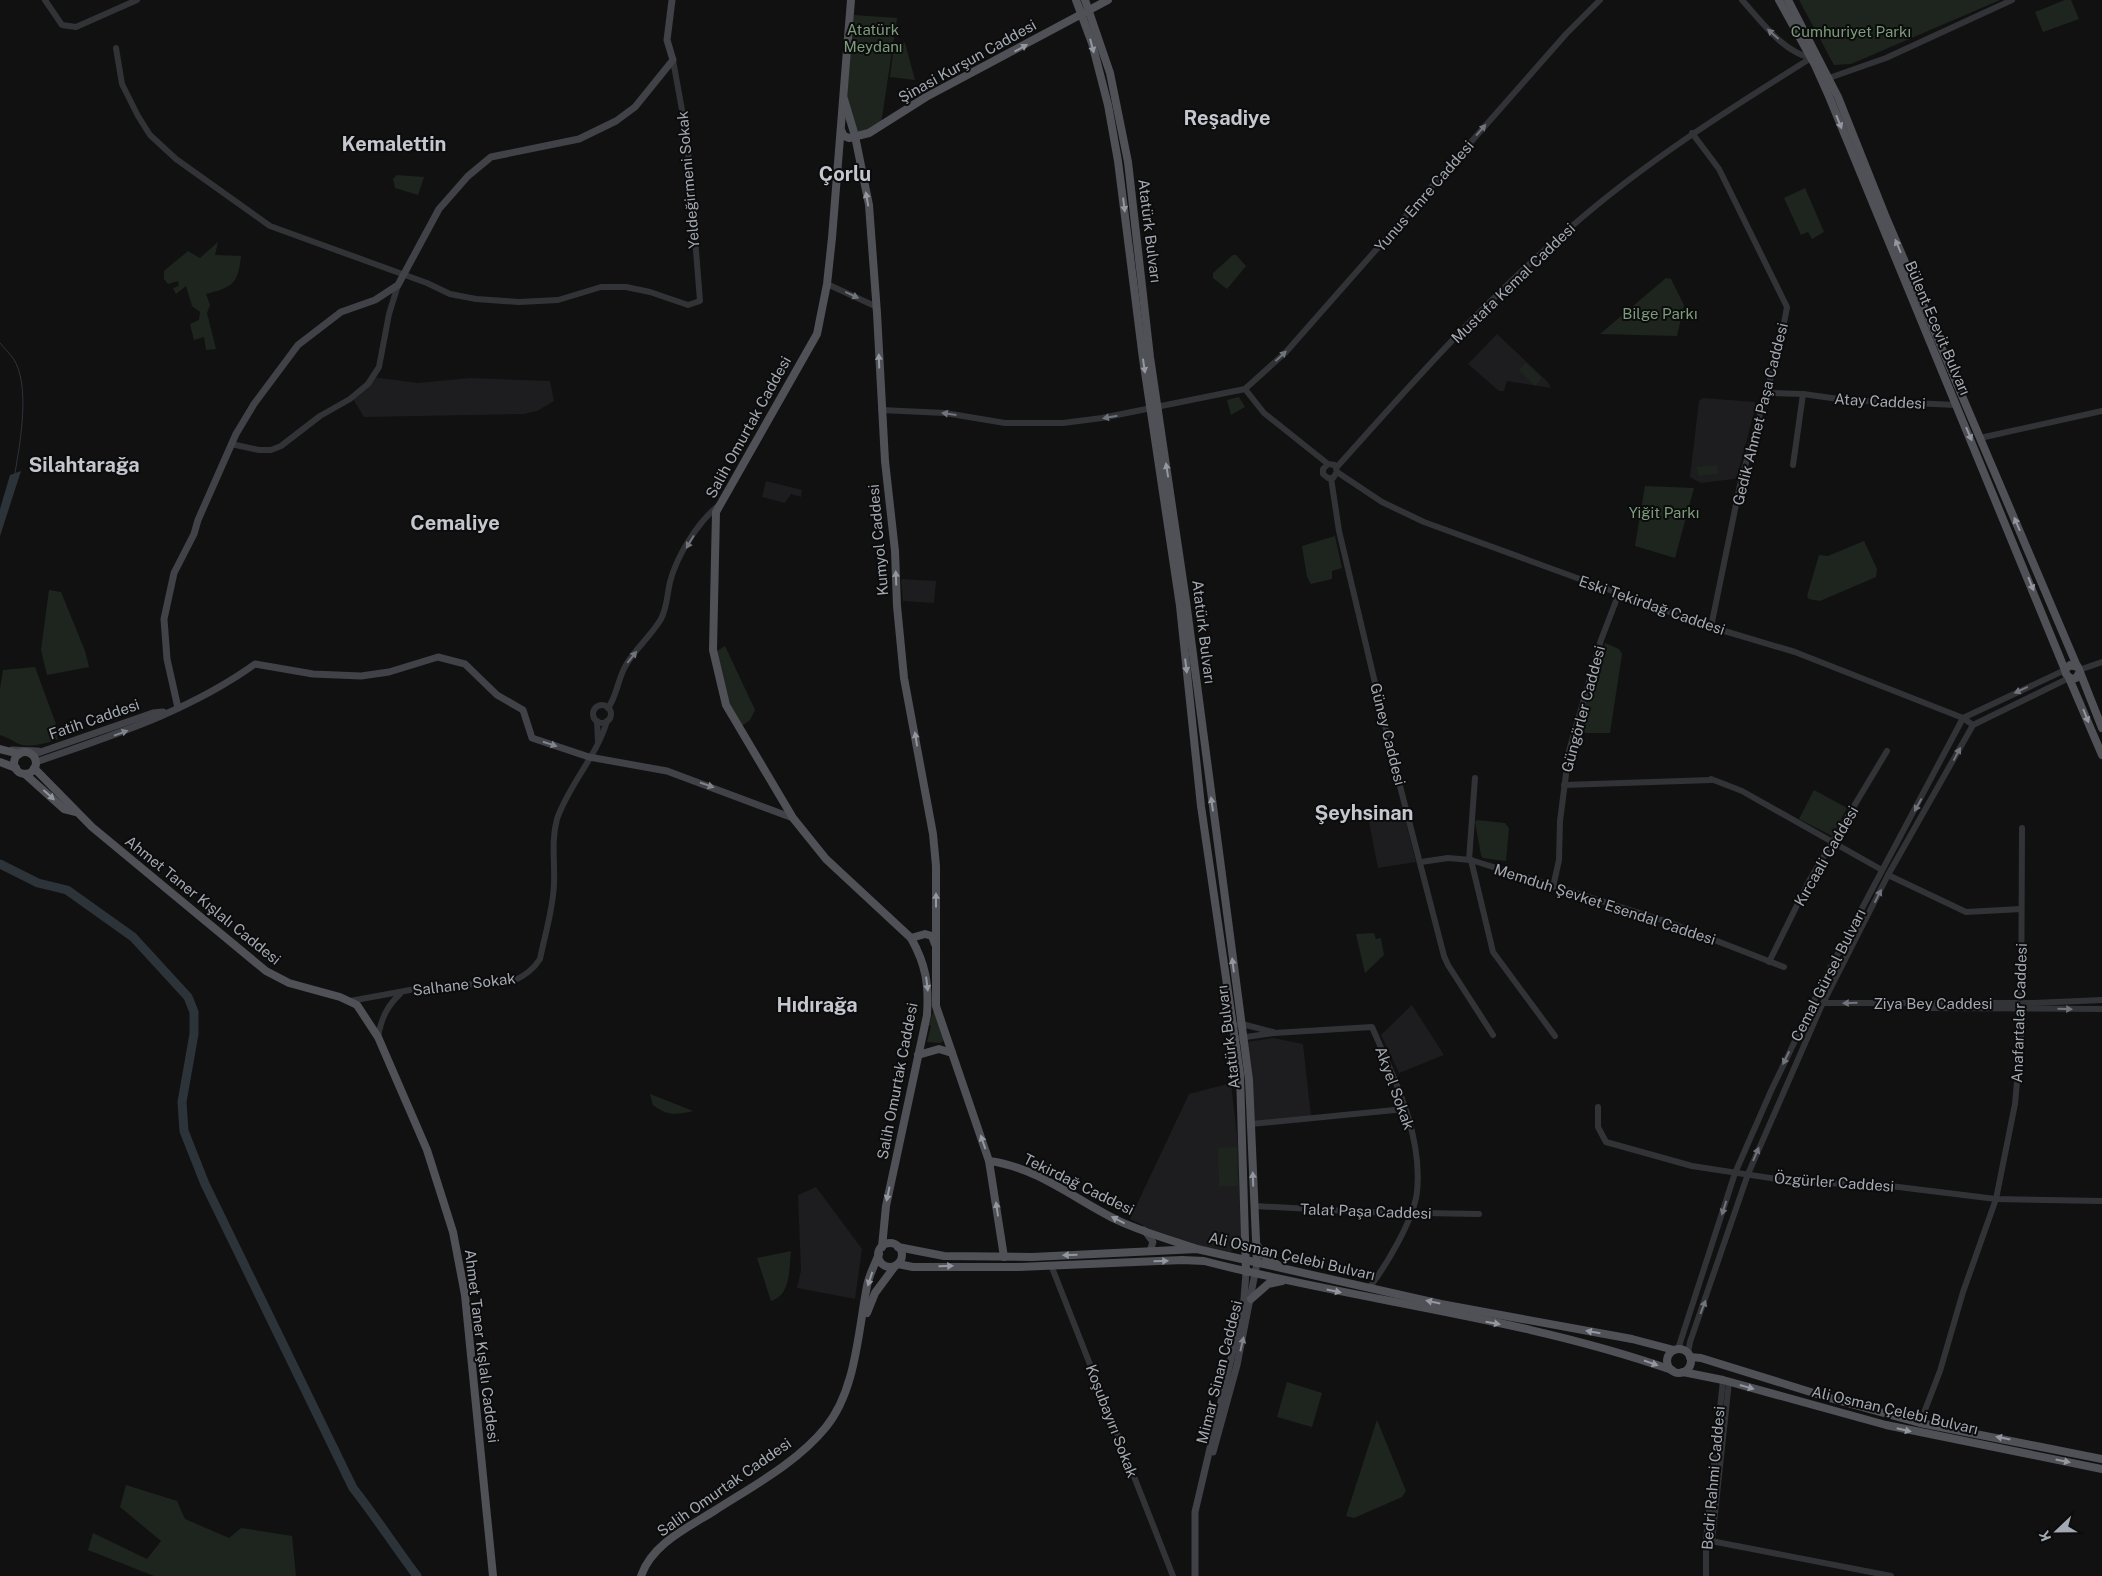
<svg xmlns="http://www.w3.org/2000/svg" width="2102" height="1576" font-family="'Public Sans',sans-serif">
<rect width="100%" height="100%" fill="#111112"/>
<!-- built -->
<g fill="#1d1d1f">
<path d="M1497,334L1548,382L1551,388L1507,381L1504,391H1499L1468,364Z"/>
<path d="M372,377L418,383L470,378L550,381L554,401L537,411L524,414L364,417L353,399Z"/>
<path d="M1703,398L1754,402L1756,405L1737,477L1734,479L1701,483L1690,477L1699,401Z"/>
<path d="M766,481L802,490L801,497L791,494L785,503L762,497Z"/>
<path d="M901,579L936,581L934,603L903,601Z"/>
<path d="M1402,807L1416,862L1378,868L1367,812Z"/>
<path d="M1412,1005L1444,1055L1399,1073L1381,1035Z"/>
<path d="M1273,1038L1303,1044L1311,1116L1253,1122L1246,1042Z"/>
<path d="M1231,1083L1238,1145L1241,1244L1230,1252L1195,1245L1165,1236L1130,1219L1189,1094Z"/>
<path d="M816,1187L862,1249L855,1299L797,1288L801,1271L798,1195Z"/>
</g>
<!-- green -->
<g fill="#1e251e">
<path d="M1799,0H2000L1851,64L1834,65Z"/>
<path d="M2065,0H2071L2079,19L2043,32L2035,12Z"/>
<path d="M854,15L897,18L881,124L858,134L847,96Z"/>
<path d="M905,43L915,80L890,77L894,45Z"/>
<path d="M397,175L424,177L418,195L395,188L393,179Z"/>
<path d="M1805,188L1824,232L1812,239L1808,232L1801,235L1784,198Z"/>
<path d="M218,242L215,255L241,256C238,285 232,287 206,294L210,305L207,313L216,349L206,350L204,337L194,340L190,324L199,320L200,312L192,306L186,286L176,294L173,288L179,286L178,281L168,284L164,279V271L188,251L200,258Z"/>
<path d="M1233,255H1236L1246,266L1227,289L1213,278V273Z"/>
<path d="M1666,278L1671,279L1684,305L1677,336L1600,334Z"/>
<path d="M1526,363L1542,378L1535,386L1519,370Z"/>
<path d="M1239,397L1245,407L1231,415L1227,400Z"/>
<path d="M1717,465L1718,474L1698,476L1697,467Z"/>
<path d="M1645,486L1694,488L1675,558L1635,546Z"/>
<path d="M1335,536L1342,568L1332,571V579L1311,584L1307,577L1302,546Z"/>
<path d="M1864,541L1877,569L1876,577L1820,601L1809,599L1807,596L1819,555L1828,556Z"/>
<path d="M49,590L61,592L85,651L89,667L47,675L41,650Z"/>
<path d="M1605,643L1619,649L1622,654L1610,733H1585L1576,730Z"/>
<path d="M725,646L755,710L750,720L742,726L729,705L717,651Z"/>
<path d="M35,667L57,727L55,729L58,739C47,743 34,747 22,745C15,743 8,737 0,735V689L3,670Z"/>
<path d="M1814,790L1847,808L1832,836L1799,819Z"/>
<path d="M1477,820L1505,823L1509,828L1506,861L1483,858L1481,855L1475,822Z"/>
<path d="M1374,933L1376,939L1381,938L1384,955L1365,973L1356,934Z"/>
<path d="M934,1009L944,1040L941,1043L927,1042L931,1026L929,1025Z"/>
<path d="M650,1094L693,1111C676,1115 667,1116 653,1105Z"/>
<path d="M1237,1147L1238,1186H1219L1218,1148Z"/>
<path d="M791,1251C789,1269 791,1295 771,1301L757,1258Z"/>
<path d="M1287,1382L1322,1393L1312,1427L1277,1417Z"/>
<path d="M1377,1420L1406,1491L1402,1497L1354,1518L1346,1516Z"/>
<path d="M126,1485L177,1501L185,1519L229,1538L241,1528L292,1536L296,1576H154L88,1550L93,1533L147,1559L161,1541L120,1507Z"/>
</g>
<!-- water -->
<path fill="#2c343a" d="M21,471L0,536V509L10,475Z"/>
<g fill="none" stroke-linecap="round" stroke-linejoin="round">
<!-- stream -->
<path stroke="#2c343a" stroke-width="1" d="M0,343C4,348 9,353 13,358C31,385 20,443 15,473"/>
<!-- river -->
<path stroke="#2c343a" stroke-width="9" d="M0,864L38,883L67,890L133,937L188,997L194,1012V1034L182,1102L184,1131L205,1184L353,1488C376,1517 395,1547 417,1576"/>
<!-- tertiary -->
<g stroke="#323337" stroke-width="6">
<path d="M45,0L62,25L76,27L137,0"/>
<path d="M1742,0C1761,21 1782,51 1811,58"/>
<path d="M116,48L122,84L138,116L150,135L176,159L270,226L427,283L450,294L476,299L519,302L558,300L601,287H626L650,292L688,305L700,301L687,138L673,60"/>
<path d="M1829,78L1886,58L2012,0"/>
<path d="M1692,133L1719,169L1787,307L1780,345L1741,480L1711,627"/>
<path d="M827,284L877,307"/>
<path d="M1245,389L1264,413L1328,464L1335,465L1337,472L1333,478H1328L1323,474V469L1328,464"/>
<path d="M1767,393L1803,394L1846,400L1956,405"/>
<path d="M881,410L945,413L1005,423H1063L1102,418L1245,389L1286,352L1566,34L1600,0"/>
<path d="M1980,438L2102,411"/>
<path d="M231,444L259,450H271L281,446L320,416L350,399L368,384L379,367L389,314L398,285"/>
<path d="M1793,465L1803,394"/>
<path d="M1337,467C1411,384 1486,299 1571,227C1645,162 1728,110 1811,58"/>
<path d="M1337,472L1382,502L1424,522L1711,627L1795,652L1963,718L1973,725"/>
<path d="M1331,478L1339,531L1394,763L1444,956L1448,965L1493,1035"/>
<path d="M2079,670L2102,662"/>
<circle cx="602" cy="714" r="9"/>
<path d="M608,708C617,696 618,678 626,665C635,649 651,636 661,619C667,608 667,595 670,582C677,555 698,522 719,505"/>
<path d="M597,721L598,742"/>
<path d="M1711,779L1742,791L1882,870"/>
<path d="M1564,785L1711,780"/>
<path d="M1469,860L1475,778"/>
<path d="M1471,860L1493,952L1555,1036"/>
<path d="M1421,862L1448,858L1471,860L1668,922L1784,967"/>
<path d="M1888,875L1966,912L2021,909"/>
<path d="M1553,887L1559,860L1560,821L1569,751L1601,640L1619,593"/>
<path d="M1769,962L1809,881L1887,751"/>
<path d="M350,1001L421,988L513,981C525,976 533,970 540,959C545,934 553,910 554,884C555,862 551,841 557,819C569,784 597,756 607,721"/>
<path d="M1823,1003H2034L2102,1000"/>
<path d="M1929,1008L2102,1009"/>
<path d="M1234,1025L1242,1024L1273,1032"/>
<path d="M378,1037C381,1019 387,1006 400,994"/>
<path d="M1239,1038L1274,1033L1372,1027C1394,1078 1423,1135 1417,1192C1414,1219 1386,1266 1369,1288"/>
<path d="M1598,1107V1127L1606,1142L1692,1166L1796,1182L1882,1185L1996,1199L2102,1201"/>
<path d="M1251,1124L1405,1109"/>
<path d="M1254,1206L1366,1212L1479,1214"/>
<path d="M1051,1265L1173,1576"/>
<path d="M1678,1349L1735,1173L1771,1091L1825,978L1963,718L2065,670"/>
<path d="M1688,1353L1690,1342L1748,1174L1820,1009L1888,875L1973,725L2069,678"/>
<path d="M1920,1423L1940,1371L1963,1292L1996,1199L2015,1104L2021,1037L2022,828"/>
<path d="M1706,1540L1891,1576"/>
<path d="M1712,1541L1729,1382"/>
<path d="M1706,1576V1540L1723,1380"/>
</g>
<!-- secondary -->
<g stroke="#404247" stroke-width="7">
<path d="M178,708L167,659L164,619L174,573L194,534L198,520L236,434L254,404L298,345L341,312L375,300L398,285L439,209L468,176L491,157L579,139L616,121L635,107L673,60L667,40L672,0"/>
<path d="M12,750L38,751"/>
<path d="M32,755L153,713L163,712"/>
<path d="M36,762C113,735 188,712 255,664L313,674L361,676L389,672L438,657L465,664L497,695L523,710L532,738L589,757L667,771L793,818"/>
<path d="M1144,1230L1153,1242L1150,1251"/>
<path d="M1213,1452L1237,1365L1257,1263"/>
<path d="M1195,1576V1512L1234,1346L1244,1299L1246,1272"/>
</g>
<!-- primary -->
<g stroke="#4f5156" stroke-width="8">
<path d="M851,0L832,238L827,284L817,334L716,512L713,650L726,705L793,818L826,859L911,938C926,965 929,984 927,1015L886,1206L882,1247"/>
<path d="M1076,0L1092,43L1108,105L1118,161L1143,359L1180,606L1201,806L1240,1074L1246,1272"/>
<path d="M1085,0L1110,73L1128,162L1150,357L1186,601L1249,1080L1257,1263"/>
<path d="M1779,0L1815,65L1828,94L2065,670"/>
<path d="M1788,0L1838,97L1885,215L2077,666"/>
<path d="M844,99L855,136L869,205L877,313L885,461L895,551L897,606L904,678L933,834L936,866V1006L989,1161C1037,1167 1076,1200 1117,1220C1142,1232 1171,1240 1197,1249"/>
<path d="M841,130L844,136L849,138L869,133L926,97L1108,0"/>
<path d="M2080,672L2076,678L2071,679L2066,674L2065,670L2070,665L2078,667L2102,728"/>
<path d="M2069,678L2102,755"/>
<path d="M0,749L19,754"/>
<circle cx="25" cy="763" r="11"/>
<path d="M0,762L16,768"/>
<path d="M34,768L92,827L266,971L289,983L340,997L357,1005L378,1037L427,1150L453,1232L465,1295L493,1576"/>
<path d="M25,774L64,809L76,812"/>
<path d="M911,938L925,934L932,936L935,944"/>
<path d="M918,1055L939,1049L952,1053"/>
<path d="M989,1161L1004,1257"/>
<circle cx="890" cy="1255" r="12"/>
<path d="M1256,1244L1266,1258L1278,1265"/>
<path d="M898,1247L944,1256L1032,1257L1197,1249L1441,1304L1632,1339L1674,1350"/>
<path d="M898,1264L913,1267H1019L1182,1260L1204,1261C1359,1301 1521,1317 1672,1370"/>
<path d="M1251,1299L1268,1284L1282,1281"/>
<path d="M867,1313L875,1293L895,1266"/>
<circle cx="1679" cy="1361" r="12"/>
<path d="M1690,1357L1701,1358L1833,1399L1920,1423L2102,1459"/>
<path d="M1683,1372L1723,1380L1886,1425L2102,1469"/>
<path d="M641,1576C652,1544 687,1528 714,1511C751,1487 797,1463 826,1427C856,1390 858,1332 867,1286C869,1275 875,1264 879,1254"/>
</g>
</g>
<!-- one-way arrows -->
<defs><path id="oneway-solid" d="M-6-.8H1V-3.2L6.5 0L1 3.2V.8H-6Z" transform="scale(1.25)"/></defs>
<g fill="#70747b">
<use href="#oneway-solid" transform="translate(1773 34) rotate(-138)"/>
<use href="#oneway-solid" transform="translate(1481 130) rotate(-49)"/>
<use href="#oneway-solid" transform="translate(852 295) rotate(25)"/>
<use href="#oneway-solid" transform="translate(1281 356) rotate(-43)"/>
<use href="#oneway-solid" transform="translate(949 414) rotate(-172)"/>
<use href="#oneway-solid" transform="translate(1110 417) rotate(170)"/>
<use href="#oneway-solid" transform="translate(690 542) rotate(121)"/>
<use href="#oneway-solid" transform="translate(632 657) rotate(-51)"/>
<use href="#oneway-solid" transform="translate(2021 690) rotate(155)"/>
<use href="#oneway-solid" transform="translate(1957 754) rotate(-62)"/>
<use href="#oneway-solid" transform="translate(1918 805) rotate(119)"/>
<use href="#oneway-solid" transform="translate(1878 896) rotate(-63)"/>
<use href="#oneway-solid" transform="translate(1850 1003) rotate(179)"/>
<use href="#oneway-solid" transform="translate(2065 1009) rotate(1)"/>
<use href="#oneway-solid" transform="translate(1786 1058) rotate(116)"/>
<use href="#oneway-solid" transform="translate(1756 1154) rotate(-67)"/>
<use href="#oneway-solid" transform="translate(1724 1208) rotate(108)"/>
<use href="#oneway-solid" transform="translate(1703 1307) rotate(-69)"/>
</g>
<g fill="#9297a0">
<use href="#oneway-solid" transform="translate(1092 46) rotate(75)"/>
<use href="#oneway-solid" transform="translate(1021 48) rotate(-29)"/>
<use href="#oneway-solid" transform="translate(1839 122) rotate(68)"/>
<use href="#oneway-solid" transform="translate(867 199) rotate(-100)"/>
<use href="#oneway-solid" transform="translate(1124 205) rotate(83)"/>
<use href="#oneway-solid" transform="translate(1898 246) rotate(-113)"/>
<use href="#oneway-solid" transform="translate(879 361) rotate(-92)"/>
<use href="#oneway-solid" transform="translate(1144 366) rotate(82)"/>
<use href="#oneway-solid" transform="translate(1969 434) rotate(67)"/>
<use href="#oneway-solid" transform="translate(1167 470) rotate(-99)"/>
<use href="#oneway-solid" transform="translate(2017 524) rotate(-113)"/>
<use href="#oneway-solid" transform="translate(896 578) rotate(-92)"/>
<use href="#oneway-solid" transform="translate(2031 584) rotate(68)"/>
<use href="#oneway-solid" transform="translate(1186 666) rotate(83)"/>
<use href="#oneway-solid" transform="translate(2086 716) rotate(68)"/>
<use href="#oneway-solid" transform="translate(916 739) rotate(-99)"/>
<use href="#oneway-solid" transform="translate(49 795) rotate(42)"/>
<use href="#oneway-solid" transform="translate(1212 804) rotate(-98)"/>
<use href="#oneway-solid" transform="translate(936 900) rotate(-90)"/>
<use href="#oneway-solid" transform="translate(1233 965) rotate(-97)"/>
<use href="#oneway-solid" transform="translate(927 984) rotate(83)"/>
<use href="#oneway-solid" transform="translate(983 1142) rotate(-109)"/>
<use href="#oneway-solid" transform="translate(1253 1179) rotate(-92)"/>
<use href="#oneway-solid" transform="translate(888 1194) rotate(102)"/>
<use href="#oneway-solid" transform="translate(997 1209) rotate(-98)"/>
<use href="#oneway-solid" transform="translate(1118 1220) rotate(-153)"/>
<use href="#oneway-solid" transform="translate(1070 1255) rotate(178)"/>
<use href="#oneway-solid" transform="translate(1161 1261) rotate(-2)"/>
<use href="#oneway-solid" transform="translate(946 1266) rotate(-2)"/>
<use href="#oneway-solid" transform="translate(870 1279) rotate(108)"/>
<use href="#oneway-solid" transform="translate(1334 1291) rotate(12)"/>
<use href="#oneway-solid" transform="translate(1433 1302) rotate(-168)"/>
<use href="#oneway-solid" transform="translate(1493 1323) rotate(10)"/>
<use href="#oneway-solid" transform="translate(1593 1332) rotate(-170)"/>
<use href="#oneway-solid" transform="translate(1651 1363) rotate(19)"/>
<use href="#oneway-solid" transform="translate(1747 1387) rotate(16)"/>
<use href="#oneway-solid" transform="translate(1904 1430) rotate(13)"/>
<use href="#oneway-solid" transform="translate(2003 1438) rotate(-169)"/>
<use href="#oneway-solid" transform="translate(2063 1461) rotate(11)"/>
</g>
<g fill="#80858d">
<use href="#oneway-solid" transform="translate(121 733) rotate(-20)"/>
<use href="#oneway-solid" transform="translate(550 744) rotate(18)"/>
<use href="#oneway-solid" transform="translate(707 785) rotate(19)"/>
<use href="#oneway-solid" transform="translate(1242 1344) rotate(-77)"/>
</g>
<g text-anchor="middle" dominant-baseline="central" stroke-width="4" stroke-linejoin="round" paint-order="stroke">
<!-- park labels -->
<g font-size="15" fill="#7c9c7c" stroke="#0c0c0d">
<text x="873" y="29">Atatürk<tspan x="873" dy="17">Meydanı</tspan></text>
<text x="1851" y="31">Cumhuriyet Parkı</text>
<text x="1660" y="313">Bilge Parkı</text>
<text x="1664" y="512">Yiğit Parkı</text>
</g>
<!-- street labels -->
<g font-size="15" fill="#a3a9b2" stroke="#0c0c0d">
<text transform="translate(967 61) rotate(-29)">Şinasi Kurşun Caddesi</text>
<text transform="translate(688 180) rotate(-95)">Yeldeğirmeni Sokak</text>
<text transform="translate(1424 196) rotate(-49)">Yunus Emre Caddesi</text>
<text transform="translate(1150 231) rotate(83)">Atatürk Bulvarı</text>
<text transform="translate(1513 283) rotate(-44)">Mustafa Kemal Caddesi</text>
<text transform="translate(1938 328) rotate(67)">Bülent Ecevit Bulvarı</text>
<text transform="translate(1880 401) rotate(3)">Atay Caddesi</text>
<text transform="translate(1760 414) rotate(-76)">Gedik Ahmet Paşa Caddesi</text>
<text transform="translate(748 427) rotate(-61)">Salih Omurtak Caddesi</text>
<text transform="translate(878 540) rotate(-95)">Kumyol Caddesi</text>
<text transform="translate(1652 605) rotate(19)">Eski Tekirdağ Caddesi</text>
<text transform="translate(1204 632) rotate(83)">Atatürk Bulvarı</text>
<text transform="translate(1583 709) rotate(-75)">Güngörler Caddesi</text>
<text transform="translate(94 719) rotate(-19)">Fatih Caddesi</text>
<text transform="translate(1388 734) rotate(76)">Güney Caddesi</text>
<text transform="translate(1826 856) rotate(-60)">Kırcaali Caddesi</text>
<text transform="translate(203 900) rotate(39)">Ahmet Taner Kışlalı Caddesi</text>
<text transform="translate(1605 904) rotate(18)">Memduh Şevket Esendal Caddesi</text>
<text transform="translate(1828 975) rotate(-63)">Cemal Gürsel Bulvarı</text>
<text transform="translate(464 984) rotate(-7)">Salhane Sokak</text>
<text x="1933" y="1003">Ziya Bey Caddesi</text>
<text transform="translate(2019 1013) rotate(-88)">Anafartalar Caddesi</text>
<text transform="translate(1228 1037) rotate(-97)">Atatürk Bulvarı</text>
<text transform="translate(897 1081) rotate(-79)">Salih Omurtak Caddesi</text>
<text transform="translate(1395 1088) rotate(70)">Akyel Sokak</text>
<text transform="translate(1834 1182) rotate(4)">Özgürler Caddesi</text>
<text transform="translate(1079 1184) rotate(26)">Tekirdağ Caddesi</text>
<text transform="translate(1366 1211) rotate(2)">Talat Paşa Caddesi</text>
<text transform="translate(1292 1256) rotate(13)">Ali Osman Çelebi Bulvarı</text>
<text transform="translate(482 1346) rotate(83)">Ahmet Taner Kışlalı Caddesi</text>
<text transform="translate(1219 1372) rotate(-76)">Mimar Sinan Caddesi</text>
<text transform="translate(1895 1410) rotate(13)">Ali Osman Çelebi Bulvarı</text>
<text transform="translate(1112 1421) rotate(69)">Koşubayırı Sokak</text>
<text transform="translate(1713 1478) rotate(-85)">Bedri Rahmi Caddesi</text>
<text transform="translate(724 1487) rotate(-35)">Salih Omurtak Caddesi</text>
</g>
<!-- district labels -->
<g font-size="20" font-weight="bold" fill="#c4c7ce" stroke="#0c0c0d">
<text x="1227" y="118">Reşadiye</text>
<text x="394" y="144">Kemalettin</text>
<text x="845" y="174">Çorlu</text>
<text x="84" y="465">Silahtarağa</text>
<text x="455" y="523">Cemaliye</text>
<text x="1364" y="813">Şeyhsinan</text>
<text x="817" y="1005">Hıdırağa</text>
</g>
</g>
<!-- north arrow -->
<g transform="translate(2057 1531) rotate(248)" stroke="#0c0c0d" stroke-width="4" paint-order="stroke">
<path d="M0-4L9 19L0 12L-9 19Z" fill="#a3a9b2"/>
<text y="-8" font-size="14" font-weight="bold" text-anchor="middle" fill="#a3a9b2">K</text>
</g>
</svg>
